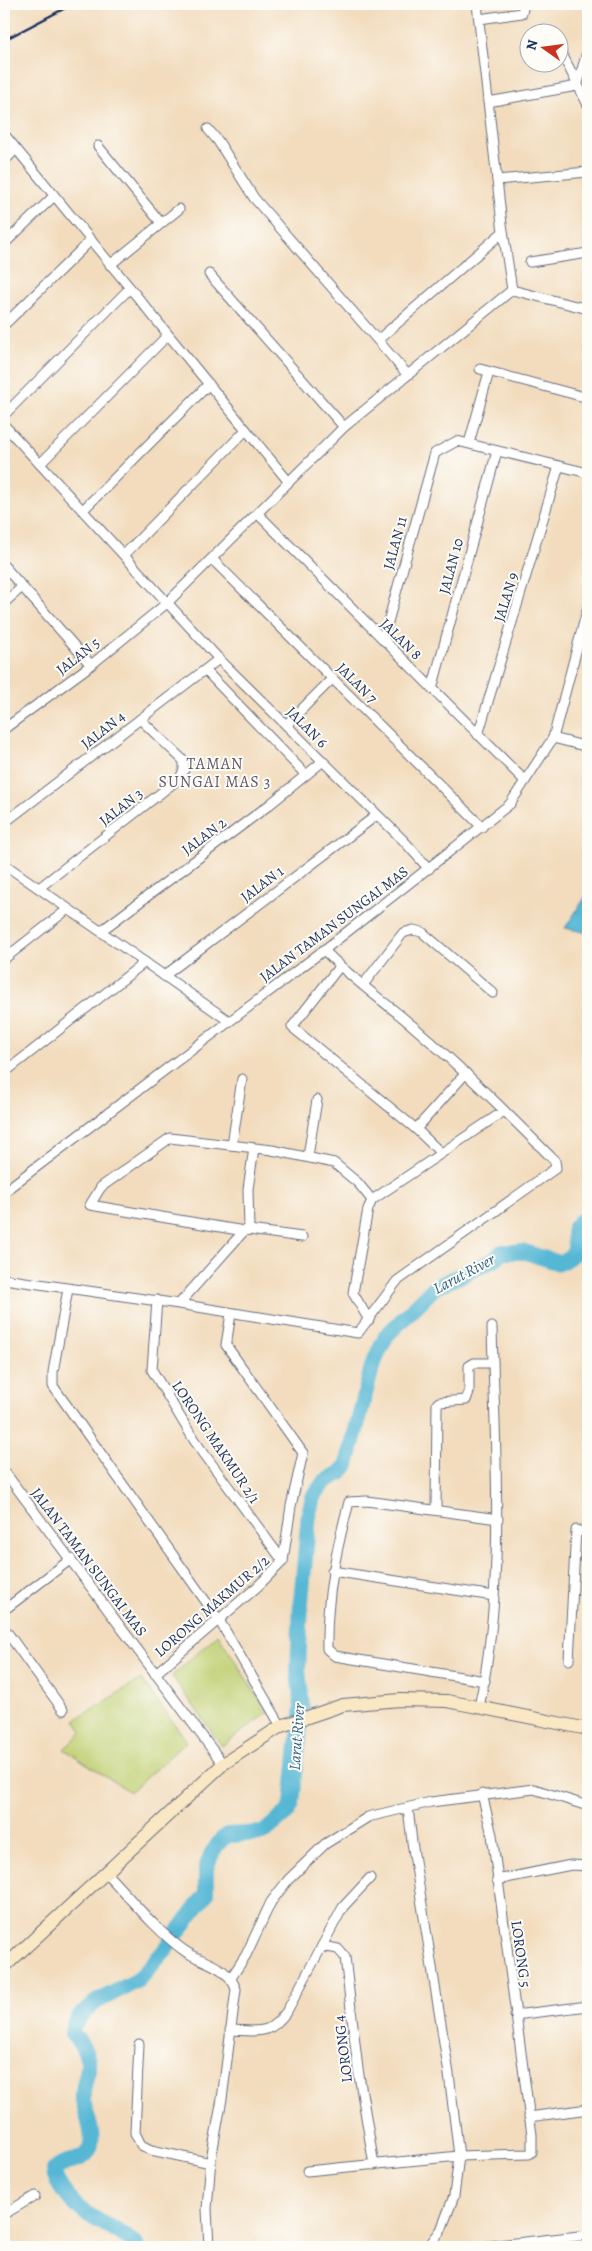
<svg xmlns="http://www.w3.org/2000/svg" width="592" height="2251" font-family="Alegreya,serif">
<rect width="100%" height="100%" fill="#fdfcf7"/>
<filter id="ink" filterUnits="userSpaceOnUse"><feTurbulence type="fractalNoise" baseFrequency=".02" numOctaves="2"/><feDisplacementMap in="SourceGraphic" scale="10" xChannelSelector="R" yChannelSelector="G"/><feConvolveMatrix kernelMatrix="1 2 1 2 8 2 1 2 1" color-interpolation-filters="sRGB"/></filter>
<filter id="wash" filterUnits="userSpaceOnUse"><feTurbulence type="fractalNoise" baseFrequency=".0096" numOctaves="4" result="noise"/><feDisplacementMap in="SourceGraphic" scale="20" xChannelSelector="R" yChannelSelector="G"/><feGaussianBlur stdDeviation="1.12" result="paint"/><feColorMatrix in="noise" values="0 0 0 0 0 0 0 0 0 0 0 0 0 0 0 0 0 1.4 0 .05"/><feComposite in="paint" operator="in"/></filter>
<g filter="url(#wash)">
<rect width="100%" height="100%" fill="#f2dcbd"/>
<!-- green -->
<g fill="#c0cf72" stroke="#6e7f68">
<path d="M218,1634L268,1713L222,1746L172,1676Z"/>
<path d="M141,1679L187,1741L130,1792L64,1749L82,1732L75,1720Z"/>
</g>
<!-- water -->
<path fill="#56b7d5" stroke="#38739a" d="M588,893V933L565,928Z"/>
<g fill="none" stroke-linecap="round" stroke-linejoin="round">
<!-- river -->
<path stroke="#56b7d5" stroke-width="16" d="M137,2247C124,2232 105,2226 89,2215C75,2207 55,2186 54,2170C64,2158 79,2164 87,2153C98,2139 86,2116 83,2101C81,2086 90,2072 88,2060C86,2050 79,2041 72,2034L73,2026L81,2015L96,2002L138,1980L165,1950L206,1894V1868L212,1853L221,1840L228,1835L263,1833L288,1812L292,1803L302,1706L298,1671L301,1602L309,1513L313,1497L324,1482L340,1473L347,1465L372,1367L386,1336L435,1287L494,1260L502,1252H525L559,1263C585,1250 571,1248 575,1227L581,1221L588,1220"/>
</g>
</g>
<g filter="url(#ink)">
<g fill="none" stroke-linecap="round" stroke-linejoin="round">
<defs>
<g id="street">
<path d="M479,19L522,13L524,4"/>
<path d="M560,50L588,105"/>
<path d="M488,102L577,86L588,49"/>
<path d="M208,129L218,141L254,198L407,374"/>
<path d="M4,134L288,481"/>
<path d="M98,146L161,223"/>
<path d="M4,161L16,149"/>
<path d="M497,180L588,172"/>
<path d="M4,244L54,196"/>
<path d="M530,262L588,253"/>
<path d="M110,265L179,209"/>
<path d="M209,274L344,427"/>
<path d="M512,290L588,309"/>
<path d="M4,325L91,240"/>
<path d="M379,339L503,232"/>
<path d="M480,369L588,398"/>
<path d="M4,415L130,288"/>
<path d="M4,425L219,659L404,841L429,869"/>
<path d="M469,443L489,372"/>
<path d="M40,464L168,335"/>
<path d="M83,510L209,384"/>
<path d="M258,514L525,781"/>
<path d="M124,555L246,430"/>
<path d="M212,559L482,827"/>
<path d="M4,566L91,665"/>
<path d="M4,603L21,588"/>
<path d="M383,640L435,453L457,441L588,473"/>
<path d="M206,671L306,775"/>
<path d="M432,689L497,451"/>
<path d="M286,725L332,679"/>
<path d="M4,729L91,665L167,603L344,427L512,290L502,224L477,4"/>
<path d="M478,735L559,466"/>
<path d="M553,738L588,747"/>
<path d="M4,823L219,659"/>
<path d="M4,864L229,1021"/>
<path d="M39,888L180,778L184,770V761L140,719"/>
<path d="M101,931L269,805L322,762"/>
<path d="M4,959L68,909"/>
<path d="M339,967L292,1027L416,1129L441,1153"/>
<path d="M164,976L377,815"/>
<path d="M363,985L403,933L413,930L422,932L493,993"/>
<path d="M4,1073L145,962"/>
<path d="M416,1129L466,1073"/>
<path d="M232,1145L242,1079"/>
<path d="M308,1156L317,1100"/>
<path d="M4,1194L10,1187L324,950L510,804L553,738L588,607"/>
<path d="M249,1230L248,1189L254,1148"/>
<path d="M244,1231L90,1205L101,1187L170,1138L272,1150L334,1163L358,1183L372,1200"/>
<path d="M4,1279L179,1304L358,1333L397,1281L556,1168L555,1161C509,1115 463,1069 414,1027C384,1001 351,979 324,950"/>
<path d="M68,1289L53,1372V1386L219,1620L281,1726"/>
<path d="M157,1300L152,1370L194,1440L283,1561"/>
<path d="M179,1304L244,1231L249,1230L302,1237"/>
<path d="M369,1320L353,1293L368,1209L372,1200L504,1111"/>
<path d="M4,1471L223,1764"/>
<path d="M436,1510L437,1404L439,1402L466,1400L469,1392V1366L474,1363H493"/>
<path d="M332,1571L494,1596"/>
<path d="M4,1610L71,1559"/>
<path d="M4,1628L63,1710"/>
<path d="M569,1660L576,1530L588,1533"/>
<path d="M155,1674L257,1587L283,1561L291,1506L303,1453L226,1345L231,1314"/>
<path d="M485,1681L335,1656L327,1649C326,1597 336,1551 349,1502L367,1501L498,1519"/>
<path d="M479,1707C506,1582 495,1453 492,1327"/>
<path d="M408,1808L412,1842L449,2074L459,2156L454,2196L441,2230L428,2247"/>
<path d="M106,1873C129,1897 156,1930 182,1949C202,1964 226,1963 236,1989L222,2099L211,2159L207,2209L209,2247"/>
<path d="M497,1880L571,1865L588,1866"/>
<path d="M322,1946L338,1949L345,1957L358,2069L374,2165"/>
<path d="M231,1978L246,1955L271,1902L288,1880L325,1844L368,1817L431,1802L534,1789L588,1806"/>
<path d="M515,2015L588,2006"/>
<path d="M230,2030C259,2031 269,2036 287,2011L343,1907L370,1878"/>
<path d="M139,2044L135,2133L141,2145L151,2150L211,2163"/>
<path d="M529,2117L588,2109"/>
<path d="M307,2171L459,2156L529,2154L532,2152V2135L492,1835L482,1794"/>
<path d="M4,2214L35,2196"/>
<path d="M490,2246L588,2235"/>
</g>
<path id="secondary" d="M4,1967L223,1764L281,1726L343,1705L400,1700L447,1701L588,1729"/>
</defs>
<!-- street casing -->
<use href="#street" stroke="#666c7f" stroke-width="11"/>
<!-- secondary casing -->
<use href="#secondary" stroke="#666c7f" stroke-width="14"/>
<!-- street -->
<use href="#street" stroke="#fff" stroke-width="9"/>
<!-- secondary -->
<use href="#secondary" stroke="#fae7c3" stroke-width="12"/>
<!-- rail -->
<path stroke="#1b2f5e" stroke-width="2.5" d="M4,40L73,4"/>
</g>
</g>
<g text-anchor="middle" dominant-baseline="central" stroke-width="4" stroke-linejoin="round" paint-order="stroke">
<!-- street labels -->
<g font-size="15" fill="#1b2f5e" stroke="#fdfcf7">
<text transform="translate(395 543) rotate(-75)">JALAN 11</text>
<text transform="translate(451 566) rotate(-75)">JALAN 10</text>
<text transform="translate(506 597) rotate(-73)">JALAN 9</text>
<text transform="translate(401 639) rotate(45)">JALAN 8</text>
<text transform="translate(78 656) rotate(-38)">JALAN 5</text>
<text transform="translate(357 683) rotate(45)">JALAN 7</text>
<text transform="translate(307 727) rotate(45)">JALAN 6</text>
<text transform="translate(103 730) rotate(-38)">JALAN 4</text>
<text transform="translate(121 807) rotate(-38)">JALAN 3</text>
<text transform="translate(204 836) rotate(-37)">JALAN 2</text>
<text transform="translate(262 884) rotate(-37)">JALAN 1</text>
<text transform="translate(334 924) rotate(-37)">JALAN TAMAN SUNGAI MAS</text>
<text transform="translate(216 1442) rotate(56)">LORONG MAKMUR 2/1</text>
<text transform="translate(89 1562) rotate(53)">JALAN TAMAN SUNGAI MAS</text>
<text transform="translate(212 1606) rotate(-41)">LORONG MAKMUR 2/2</text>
<text transform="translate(521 1954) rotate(82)">LORONG 5</text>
<text transform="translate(343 2049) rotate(-97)">LORONG 4</text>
</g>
<!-- neighbourhood labels -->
<g font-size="16" letter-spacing="1" fill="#60596d" stroke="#fdfcf7">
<text x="215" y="764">TAMAN<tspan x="215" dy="18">SUNGAI MAS 3</tspan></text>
</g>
<!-- water labels -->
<g font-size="16" font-style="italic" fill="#305f88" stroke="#fdfcf7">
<text transform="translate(464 1274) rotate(-28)">Larut River</text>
<text transform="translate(297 1737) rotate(-86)">Larut River</text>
</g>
</g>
<!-- margin -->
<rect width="592" height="2251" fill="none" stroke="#fdfcf7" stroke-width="20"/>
<!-- north arrow -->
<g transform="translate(544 48) rotate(284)"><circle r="24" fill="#fdfcf7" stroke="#a3aaba"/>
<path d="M0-4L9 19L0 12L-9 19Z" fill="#c8321e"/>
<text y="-8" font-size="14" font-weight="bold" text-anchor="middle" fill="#1b2f5e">N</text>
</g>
</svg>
